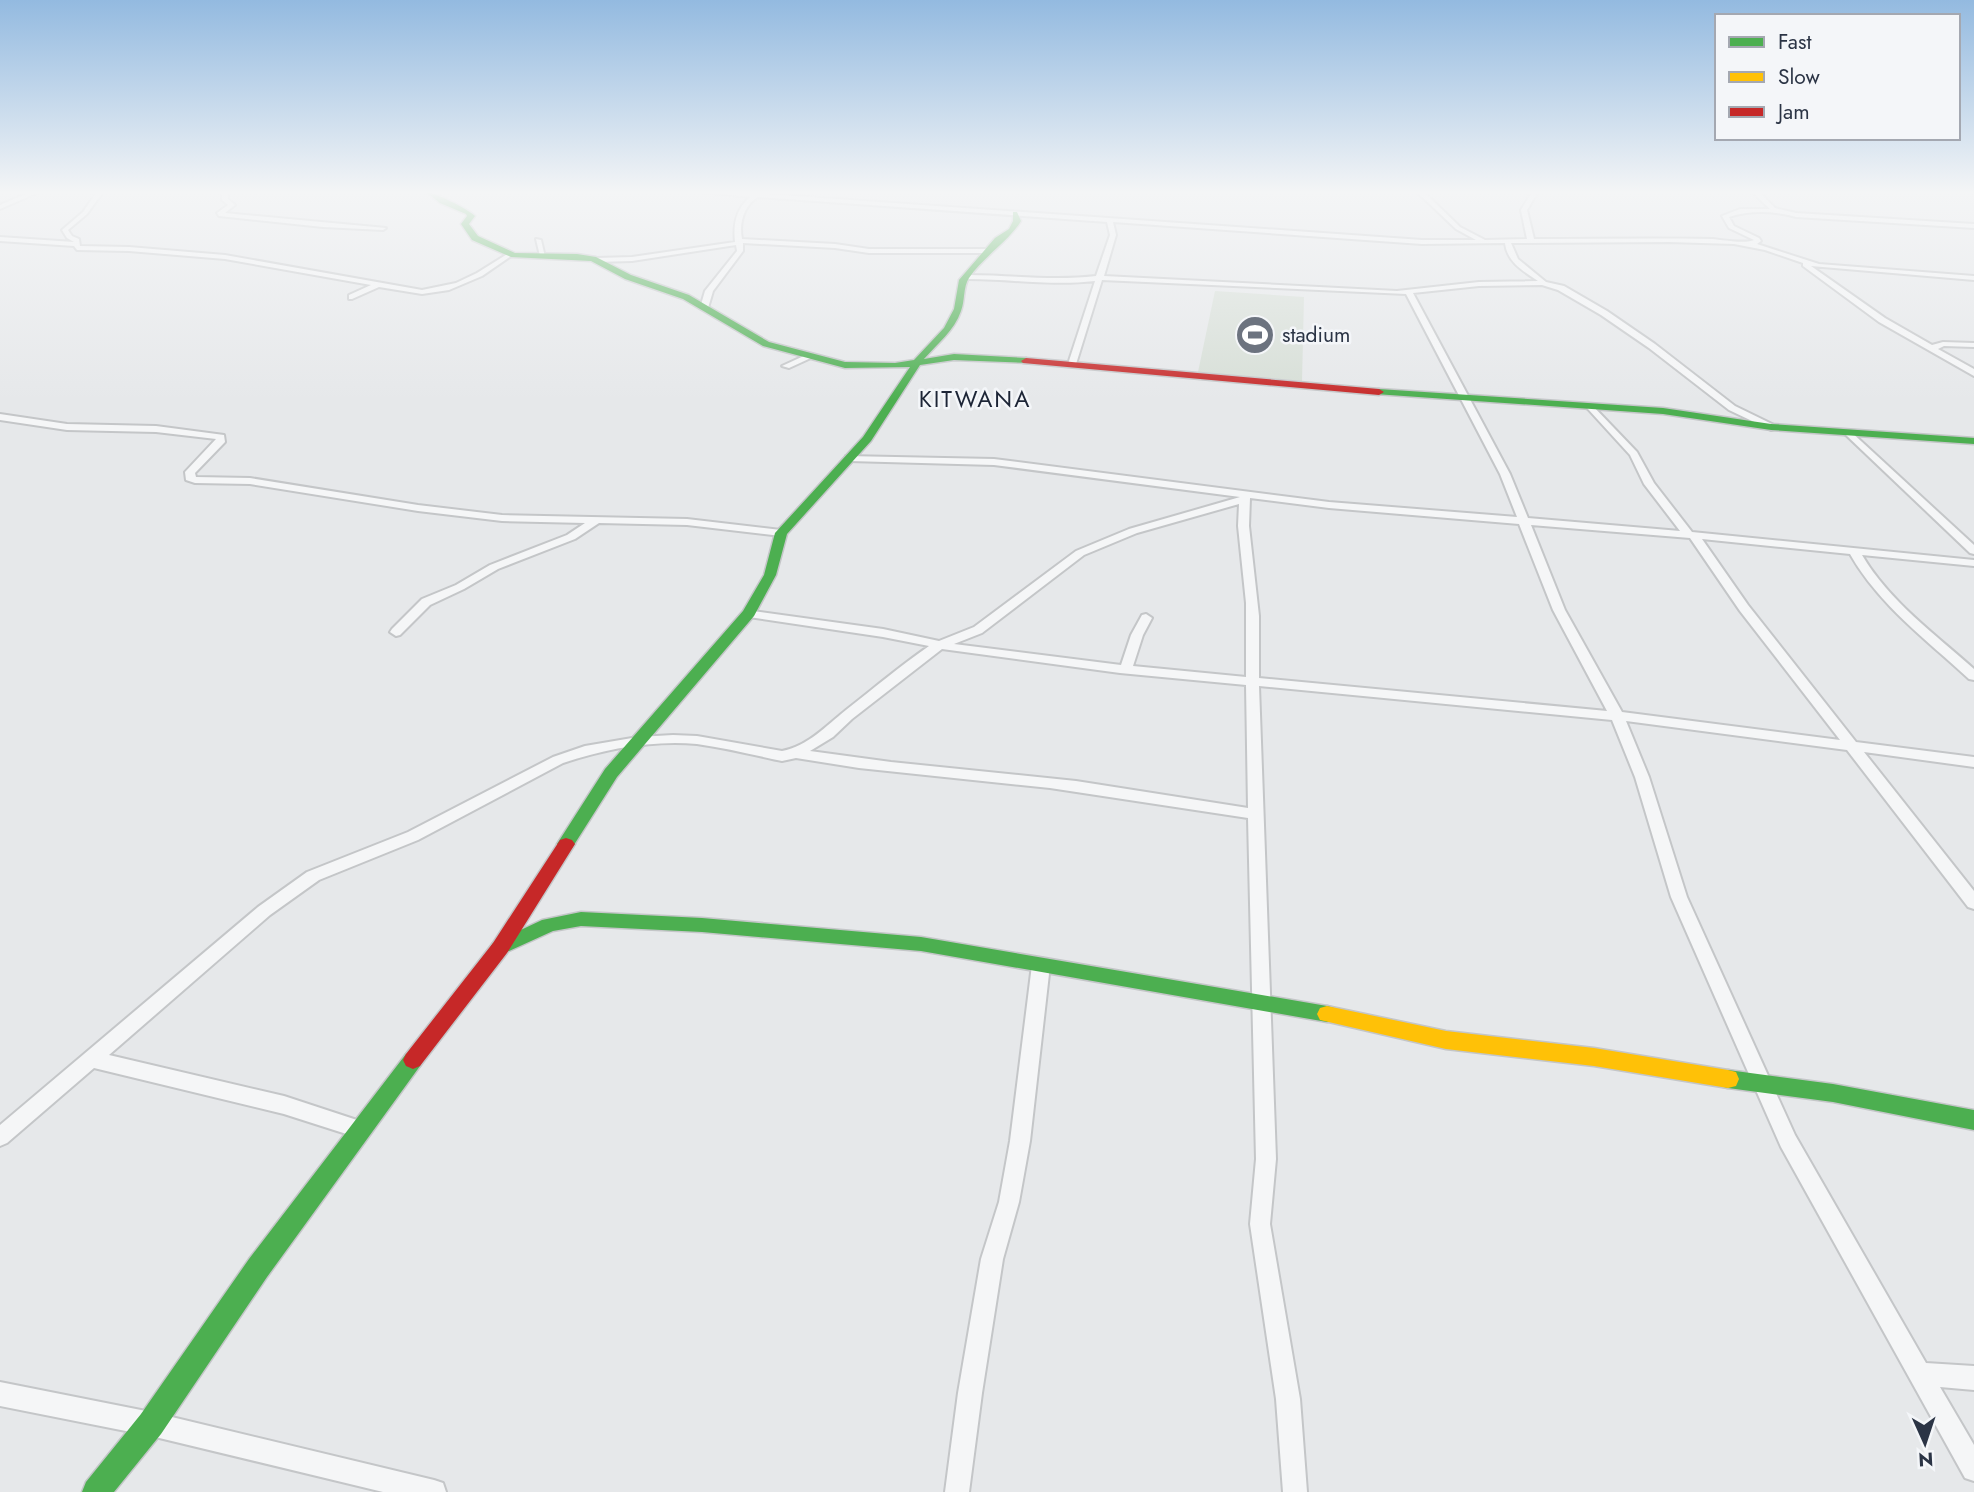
<svg xmlns="http://www.w3.org/2000/svg" width="1974" height="1492" font-family="Jost,sans-serif">
<rect width="100%" height="100%" fill="#e6e8ea"/>
<!-- green -->
<path fill="#d6ded6" d="M1215,291L1304,297L1302,381L1198,372Z"/>
<g fill="none" stroke-linecap="round" stroke-linejoin="round">
<defs>
<g id="street">
<path d="M30,192H39L0,209V205Z"/>
<path d="M97,192H103L87,214L68,230L72,236L79,239L80,246L129,247L225,255L422,290L456,283L477,273L509,253L514,254L482,276L449,290L422,294L379,287L352,299H349V295L371,285L225,259L129,251L77,250L74,246L0,241V237L74,242L67,238L62,230L83,212Z"/>
<path d="M222,192H228V199L235,205L225,213L386,228L383,230L323,227L219,216L217,213L228,205L222,200Z"/>
<path d="M702,192H737L1422,240H1476L1456,229L1417,192H1424L1460,227L1485,240L1527,239L1521,210L1532,192H1538L1527,210L1534,239C1593,239 1653,238 1712,239C1723,240 1746,244 1754,240L1729,228L1722,216L1740,209H1770L1752,192H1759L1775,208L1796,213L1974,224V228L1796,217C1775,211 1750,210 1729,217L1734,226L1759,238L1761,241L1757,244L1819,264L1974,276V280L1811,266L1885,318L1932,345L1943,342L1974,343V347L1944,346L1938,349L1974,369V376L1879,322L1803,266V263L1765,250L1734,244L1669,242L1511,243L1518,259L1546,282L1564,286L1607,311L1655,344L1735,406L1774,425V429L1771,430L1729,410L1649,348L1601,315L1558,290L1542,285L1479,286L1413,293L1510,474L1528,518L1680,531L1644,484L1630,455L1588,409L1586,407L1591,404L1637,452L1654,483L1692,532L1974,560V566L1862,555C1889,601 1935,634 1974,669V680L1969,679C1927,640 1879,605 1850,554L1702,539L1748,605L1856,742L1974,757V767L1864,752L1974,891V909L1968,907L1847,750L1626,721L1649,777L1687,897L1795,1135L1926,1363L1974,1366V1390L1940,1387L1974,1445V1481L1965,1478L1781,1147L1671,897L1635,777L1612,720L1259,686L1276,1159L1270,1224L1300,1399L1307,1492H1283L1276,1399L1250,1224L1256,1159L1248,818L1050,788L859,768L796,758L782,761C754,755 725,748 697,744C652,740 605,749 563,763L418,840L319,880L270,915L109,1055L284,1096L366,1123L369,1129L366,1135L359,1138L284,1114L94,1068L7,1143L0,1146V1125L258,907L307,872L408,832L553,757L585,746L638,737L673,735L697,736L782,751C808,746 826,726 846,710C873,689 900,666 929,646L883,637L749,617L743,613L745,610L883,629L939,641L974,627L1076,551L1129,529L1240,497L994,465L849,461L846,460V456L994,459L1329,502L1517,517L1500,474L1406,294L1102,280L1076,364L1072,367L1068,364L1095,281C1052,286 1010,279 967,279L963,277L967,275C1010,275 1053,281 1096,276L1110,235L1107,222L758,197C743,206 739,224 742,239L835,244L869,249H989L992,251L989,253H869L835,248L743,243V251L713,291L708,308L704,310L700,308L705,291L737,251L736,245L632,261L596,262L593,260L596,258L632,257L735,242C733,224 736,209 750,197ZM1113,222L1422,244L1505,243C1507,262 1523,271 1538,281L1479,282L1397,291L1104,276L1116,235ZM1250,498L1329,508L1519,524L1553,610L1607,711L1259,678V616L1249,526ZM1239,504L1238,526L1246,603V677L1133,666L1143,635L1152,618L1146,614L1142,615L1131,635L1121,665L954,644L982,633L1084,555L1137,533ZM1531,525L1690,538L1740,611L1840,740L1622,712L1565,610ZM942,649L1120,673L1246,685L1248,808L1076,781L891,762L810,751L833,737L852,719Z"/>
<path d="M536,239L541,240L545,257L540,256Z"/>
<path d="M806,355L813,357L789,368L782,366Z"/>
<path d="M0,414L67,424L156,426L224,435L225,442L195,473L196,477L250,478L418,505L502,515L687,519L781,530L786,533L781,536L687,525L599,523L575,539L498,569L464,589L430,605L400,635L396,636L390,632L392,629L422,599L456,585L490,565L567,535L585,523L502,521L418,511L250,484L195,483L186,480L185,472L216,439L156,432L67,430L0,420Z"/>
<path d="M1849,430L1974,545V554L1970,553L1846,435L1844,433Z"/>
<path d="M1041,958L1047,960L1050,965L1030,1141L1019,1202L1003,1259L982,1393L969,1492H945L958,1393L981,1259L999,1202L1010,1141L1032,965L1035,960Z"/>
<path d="M0,1382L151,1412L434,1480L443,1483L446,1492H383L151,1436L0,1406Z"/>
</g>
<g id="fast">
<path d="M426,192C434,192 468,209 475,216L469,224L478,236L515,253L577,254L596,257L631,275L689,295L769,342L845,362L895,363L914,360L944,328L954,309L959,280L995,238L1009,229L1013,221V212H1017L1021,221C1010,240 982,258 969,278C963,287 965,301 961,311C954,331 938,343 924,359L954,354L1026,358L1031,361L1029,363L954,360L920,365L871,441L787,534L776,575L754,616L617,777L572,848H560L557,844L605,769L743,611L764,575L775,533L863,437L910,367L845,368L763,346L683,299L625,279L591,261L511,257L472,240L461,224L467,216L466,214L440,203Z"/>
<path d="M1379,389L1663,408L1771,424L1974,438V444L1771,430L1663,414L1375,394V390Z"/>
<path d="M581,912L702,918L921,937L1327,1006L1334,1008L1337,1014L1334,1020L1327,1022L921,951L702,932L581,926L553,931L500,955L493,953L490,948L493,943L542,920Z"/>
<path d="M413,1051L420,1054L423,1060L420,1066L267,1277L161,1434L114,1492H82L86,1482L141,1414L249,1259L406,1054Z"/>
<path d="M1728,1070L1833,1084L1974,1110V1130L1833,1102L1728,1088L1720,1086L1717,1079L1720,1072Z"/>
</g>
<path id="slow" d="M1327,1006L1446,1031L1594,1048L1728,1070L1736,1072L1739,1079L1736,1086L1728,1088L1594,1066L1446,1049L1320,1020L1317,1014L1320,1008Z"/>
<g id="jam">
<path d="M1026,358L1379,389L1384,392L1379,395L1023,363L1021,361Z"/>
<path d="M566,838L572,840L575,844L507,953L420,1066L413,1069L406,1066L403,1060L406,1054L493,943L560,840Z"/>
</g>
</defs>
<!-- street casing -->
<use href="#street" stroke="#c4c6c8" stroke-width="4"/>
<!-- fast casing -->
<use href="#fast" stroke="#c4c6c8" stroke-width="3"/>
<!-- slow casing -->
<use href="#slow" stroke="#c4c6c8" stroke-width="3"/>
<!-- jam casing -->
<use href="#jam" stroke="#c4c6c8" stroke-width="3"/>
<!-- street -->
<use href="#street" fill="#f5f6f7" fill-rule="evenodd"/>
<!-- fast -->
<use href="#fast" fill="#4caf50" fill-rule="evenodd"/>
<!-- slow -->
<use href="#slow" fill="#ffc107" fill-rule="evenodd"/>
<!-- jam -->
<use href="#jam" fill="#c62828" fill-rule="evenodd"/>
</g>
<!-- sky -->
<linearGradient id="sky" x2="0" y2="1"><stop stop-color="#93bae0"/><stop offset="0.48" stop-color="#f4f5f6"/><stop offset="1" stop-color="#f4f5f6" stop-opacity="0"/></linearGradient>
<rect width="1974" height="401" fill="url(#sky)"/>
<!-- icons -->
<defs>
<symbol id="stadium-disc" viewBox="-11 -11 22 22"><circle r="9.5" fill="#6c737f" stroke="#f4f6f9"/><path d="M0-5a6.5 5 0 1 0 0 10a6.5 5 0 1 0 0-10ZM-3.5-1.8h7v3.6h-7Z" fill="#fff"/></symbol>
</defs>
<g fill-rule="evenodd">
<use href="#stadium-disc" x="1233" y="313" width="44" height="44"/>
</g>
<g text-anchor="middle" dominant-baseline="central" stroke-width="5" stroke-linejoin="round" paint-order="stroke">
<!-- far-poi labels -->
<g font-size="21" fill="#2b3445" stroke="#f4f6f9" text-anchor="start">
<text x="1282" y="335">stadium</text>
</g>
<!-- far-quarter labels -->
<g font-size="23" letter-spacing="2" fill="#1d2536" stroke="#f4f6f9">
<text x="975" y="399">KITWANA</text>
</g>
</g>
<!-- legend -->
<rect x="1715" y="14" width="245" height="126" fill="#f4f6f9" stroke="#a4a8b1" stroke-width="2"/>
<rect x="1729" y="37" width="35" height="10" fill="#4caf50" stroke="#a4a8b1" stroke-width="2"/>
<text x="1778" y="49" font-size="21" fill="#2b3445">Fast</text>
<rect x="1729" y="72" width="35" height="10" fill="#ffc107" stroke="#a4a8b1" stroke-width="2"/>
<text x="1778" y="84" font-size="21" fill="#2b3445">Slow</text>
<rect x="1729" y="107" width="35" height="10" fill="#c62828" stroke="#a4a8b1" stroke-width="2"/>
<text x="1778" y="119" font-size="21" fill="#2b3445">Jam</text>
<!-- north arrow -->
<g transform="translate(1925 1443) rotate(177)" stroke="#f4f6f9" stroke-width="5" paint-order="stroke">
<path d="M0-5L12 26L0 18L-12 26Z" fill="#2b3445"/>
<text y="-10" font-size="19" font-weight="bold" text-anchor="middle" fill="#2b3445">N</text>
</g>
</svg>
